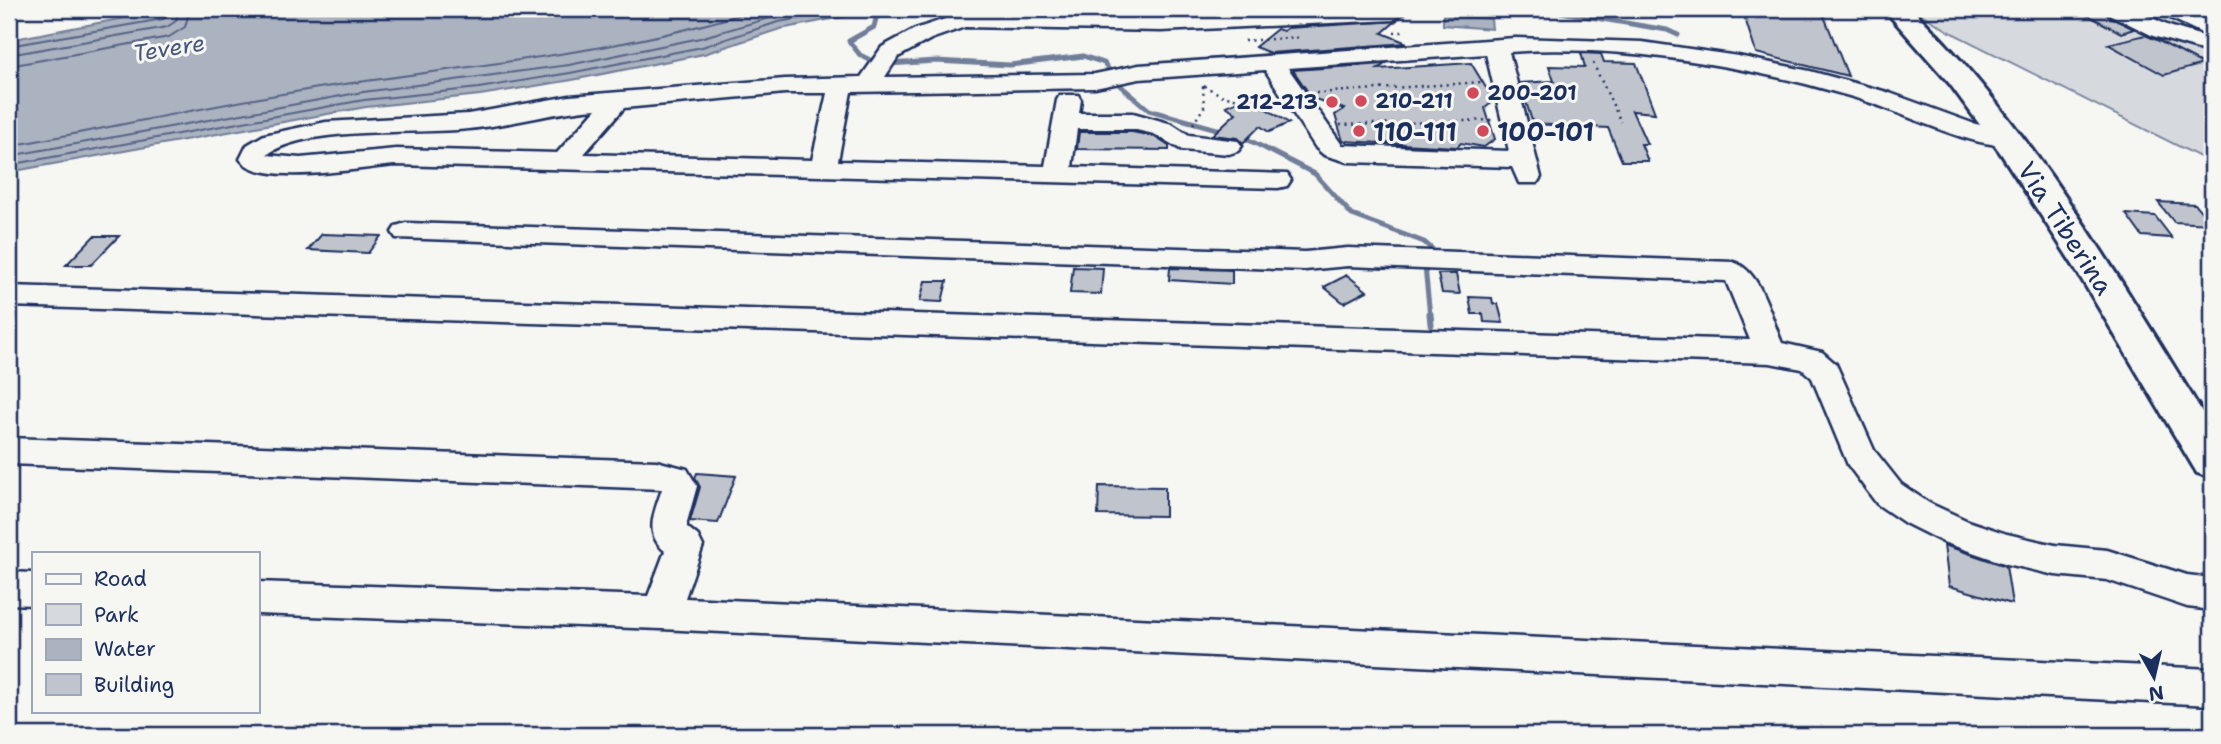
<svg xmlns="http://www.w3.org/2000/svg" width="2221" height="744" font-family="'Shantell Sans',sans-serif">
<rect width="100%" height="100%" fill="#f6f6f2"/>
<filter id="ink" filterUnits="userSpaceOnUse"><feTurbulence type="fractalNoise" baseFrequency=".0143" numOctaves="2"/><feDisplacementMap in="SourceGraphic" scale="14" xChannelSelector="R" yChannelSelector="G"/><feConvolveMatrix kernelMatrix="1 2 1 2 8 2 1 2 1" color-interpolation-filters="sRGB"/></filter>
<g filter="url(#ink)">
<!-- green -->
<path fill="#d6d9dd" stroke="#78849e" stroke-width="2" d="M1931,9H2212V163L1950,32L1918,12Z"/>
<!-- water -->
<g fill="#abb2c0" stroke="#717e99" stroke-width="2">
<path d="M204,9H883L780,29L704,54L572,80L480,95L366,107L9,172V40L140,15Z"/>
<path d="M1443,15L1491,19L1492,29L1443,25Z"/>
</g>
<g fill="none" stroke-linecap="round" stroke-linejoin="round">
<!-- shore -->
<g stroke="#556385" stroke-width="2">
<path d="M9,46L163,19L169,16L170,9"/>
<path d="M9,55L167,27L176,21L179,9"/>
<path d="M9,66L169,37L185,27L190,9"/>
<path d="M9,146C117,127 223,102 332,86C476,64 619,54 758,9"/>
<path d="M9,156L363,92L569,65L700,38L801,9"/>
<path d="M9,165L364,100L479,88L570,73L702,47L778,22L855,9"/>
</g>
<!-- stream-far1 -->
<g stroke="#717e99" stroke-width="5">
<path d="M1543,9L1667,30L1678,35"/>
<path d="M878,10L874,27L849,41L860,55L878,64"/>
<path d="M888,64L936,61L1010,65L1083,56L1104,63L1113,75"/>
<path d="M1116,82L1149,110L1224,131"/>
<path d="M1241,136L1315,174L1352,215L1424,242L1432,249L1430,256"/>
<path d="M1425,267L1430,316"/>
</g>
<!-- stream -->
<path stroke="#717e99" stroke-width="7" d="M1430,314L1431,324"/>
</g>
<!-- building -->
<g fill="#c0c4cd" stroke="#1b2f5e" stroke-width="2">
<path d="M1742,9L1822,11L1848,76L1756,53Z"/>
<path d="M2076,9H2103L2108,16L2134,29L2121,33Z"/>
<path d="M1396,21L1382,33L1407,43L1270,53L1255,47L1277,29L1283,31L1288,28Z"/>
<path d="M2145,35L2159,41L2203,64L2164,75L2108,44Z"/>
<path d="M1581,53L1601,54L1604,62L1636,63L1655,113L1632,111L1647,144H1641L1648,161H1622L1608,128L1533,124L1520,83L1554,81L1549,66L1585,67Z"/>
<path d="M1471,63L1494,101L1485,108L1495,139L1484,147L1461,143L1457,147L1343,141L1335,115L1344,109L1312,98L1293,70L1385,64L1378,69Z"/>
<path d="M1247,97L1289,123L1269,132L1260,126L1243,143L1238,138L1212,135L1236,113L1226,106Z"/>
<path d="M1079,132H1132L1153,136L1169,146V150L1077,149Z"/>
<path d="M2158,202L2195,204L2211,224L2174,222Z"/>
<path d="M2126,214L2155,216L2172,238L2142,236Z"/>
<path d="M322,234L381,236L368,253L308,250Z"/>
<path d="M94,236H119L91,265H66Z"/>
<path d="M1073,267L1103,268L1101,294L1070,293Z"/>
<path d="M1170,268L1232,270V284L1169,280Z"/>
<path d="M1438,274H1456L1460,294L1442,293Z"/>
<path d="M1347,275L1367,291L1344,303L1324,287Z"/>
<path d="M925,281H947L942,302L920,301Z"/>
<path d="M1469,297L1492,298L1493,304H1498L1503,323L1484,322L1483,314H1472Z"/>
<path d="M697,473L736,476L718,523L690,521L700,487L695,478Z"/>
<path d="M1099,486L1165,487V516L1098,515Z"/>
<path d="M1944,545L2006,566L2012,604L1949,586Z"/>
</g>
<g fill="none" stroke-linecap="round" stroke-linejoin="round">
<defs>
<g id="minor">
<path d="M1340,9H1401L1404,13L1393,20L1161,31L965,27L931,39L898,57L885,77L1095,74L1139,65L1515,38L1642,42L1738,56L1810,71L1887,92L1972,123L2016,134L2020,139L2016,144C1982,153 1904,113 1868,102C1848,95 1827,90 1806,84C1711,61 1607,45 1509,52L1541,177L1537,183H1519L1512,167L1348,162L1324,155L1316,148L1265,70L1139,79L1095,88L851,92L838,161L1045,166L1057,100L1060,95H1078L1081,100L1079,113H1133L1172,124L1189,135L1238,141L1242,146L1238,151L1229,154L1182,150L1154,134L1132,129H1077L1072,167L1287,174L1291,180L1287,186L1278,188L396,165C364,167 260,188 240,159L247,145L264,135L326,122L468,114L570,96L785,79L861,77L882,47L915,29L963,13L1161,17ZM1486,54L1509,151L1342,145L1288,68ZM785,93H827L812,160L584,154L624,108ZM596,109L557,153L396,149L300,158L267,155C305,125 418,135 468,129C512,125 552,112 596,109Z"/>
<path d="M2106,9H2134L2169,26L2212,39V53L2153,36L2109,14Z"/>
<path d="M2159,9H2187L2212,22V38L2162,14Z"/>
<path d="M406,223L1305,252L1348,248L1733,262C1761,270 1771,318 1782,343L1822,352L1836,364L1874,450L1901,484L1929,503L1968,521L2007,534L2055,545L2107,550L2187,575L2212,578V610L2187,607L2107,580L2055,575L2007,564L1943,542L1905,523L1877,504L1848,465L1812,378L1802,369L1770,363L9,306V286L1750,340L1726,281L1348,266L1305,270L396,238L392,232L396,226Z"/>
<path d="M9,438L656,461L687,469L697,486L687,522V527L698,536L703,546L685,598L2212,669V705L661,629L257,614V582L648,596L665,551C643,533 655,511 662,489L9,464Z"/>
<path d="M9,572L33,573V605L9,604Z"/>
</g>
<path id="major" d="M1884,9H1912C2034,129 2122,284 2212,428V478L2197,473L2075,268L2002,155L1950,84Z"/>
</defs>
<!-- minor casing -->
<use href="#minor" stroke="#1b2f5e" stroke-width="5"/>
<!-- major casing -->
<use href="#major" stroke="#1b2f5e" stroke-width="6"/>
<!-- path -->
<g stroke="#1b2f5e" stroke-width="2.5" stroke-dasharray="2 4.5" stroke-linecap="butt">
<path d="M1394,32H1406"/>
<path d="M1244,41L1302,37"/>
<path d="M1593,63L1621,122"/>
<path d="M1204,86L1225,97L1242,99"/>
<path d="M1316,93L1483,82"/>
<path d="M1193,124L1204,107L1203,86"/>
<path d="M1340,125L1493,120"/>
</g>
<!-- minor -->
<use href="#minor" fill="#f6f6f2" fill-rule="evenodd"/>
<!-- major -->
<use href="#major" fill="#f6f6f2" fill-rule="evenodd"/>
</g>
</g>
<!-- markers -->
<g fill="#d1495b" stroke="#f6f6f2" stroke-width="2.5">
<circle cx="1473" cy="93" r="7"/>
<circle cx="1361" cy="101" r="7"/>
<circle cx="1332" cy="102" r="7"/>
<circle cx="1359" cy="131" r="7"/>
<circle cx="1483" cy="131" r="7"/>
</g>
<g text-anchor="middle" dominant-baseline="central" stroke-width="6" stroke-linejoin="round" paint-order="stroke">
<!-- far-poi labels -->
<g font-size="21" font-weight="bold" fill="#1b2f5e" stroke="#f6f6f2" text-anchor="start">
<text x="1487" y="93">200-201</text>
<text x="1375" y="101">210-211</text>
<text x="1318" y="102" text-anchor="end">212-213</text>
</g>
<!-- far-water labels -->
<g font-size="23" font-style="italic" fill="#46567b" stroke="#f6f6f2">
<text transform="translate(169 48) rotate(-9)">Tevere</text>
</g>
<!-- poi labels -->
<g font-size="26" font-weight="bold" fill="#1b2f5e" stroke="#f6f6f2" text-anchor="start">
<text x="1373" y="131">110-111</text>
<text x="1497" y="131">100-101</text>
</g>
<!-- street labels -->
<g font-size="26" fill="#1b2f5e" stroke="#f6f6f2">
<text transform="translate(2066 228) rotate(57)">Via Tiberina</text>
</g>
</g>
<!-- margin -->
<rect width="2221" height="744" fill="none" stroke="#f6f6f2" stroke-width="35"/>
<rect x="18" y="18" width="2186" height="709" fill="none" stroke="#1b2f5e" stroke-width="2.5" filter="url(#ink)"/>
<!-- legend -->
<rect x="32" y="552" width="228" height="161" fill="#f6f6f2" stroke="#9ea6b7" stroke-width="2"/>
<rect x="46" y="574" width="35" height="10" fill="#f6f6f2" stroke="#9ea6b7" stroke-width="2"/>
<text x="94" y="586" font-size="21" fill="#1b2f5e">Road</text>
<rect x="46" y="604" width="35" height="21" fill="#d6d9dd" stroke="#9ea6b7" stroke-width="2"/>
<text x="94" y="622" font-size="21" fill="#1b2f5e">Park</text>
<rect x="46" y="639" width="35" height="21" fill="#abb2c0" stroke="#9ea6b7" stroke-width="2"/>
<text x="94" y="656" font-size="21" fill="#1b2f5e">Water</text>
<rect x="46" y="674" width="35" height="21" fill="#c0c4cd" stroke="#9ea6b7" stroke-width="2"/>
<text x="94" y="692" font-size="21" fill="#1b2f5e">Building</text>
<!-- north arrow -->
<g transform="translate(2154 677) rotate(172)" stroke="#f6f6f2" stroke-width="5" paint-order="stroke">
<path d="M0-5L12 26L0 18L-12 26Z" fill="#1b2f5e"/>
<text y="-10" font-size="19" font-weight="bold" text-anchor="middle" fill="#1b2f5e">N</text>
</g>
</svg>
